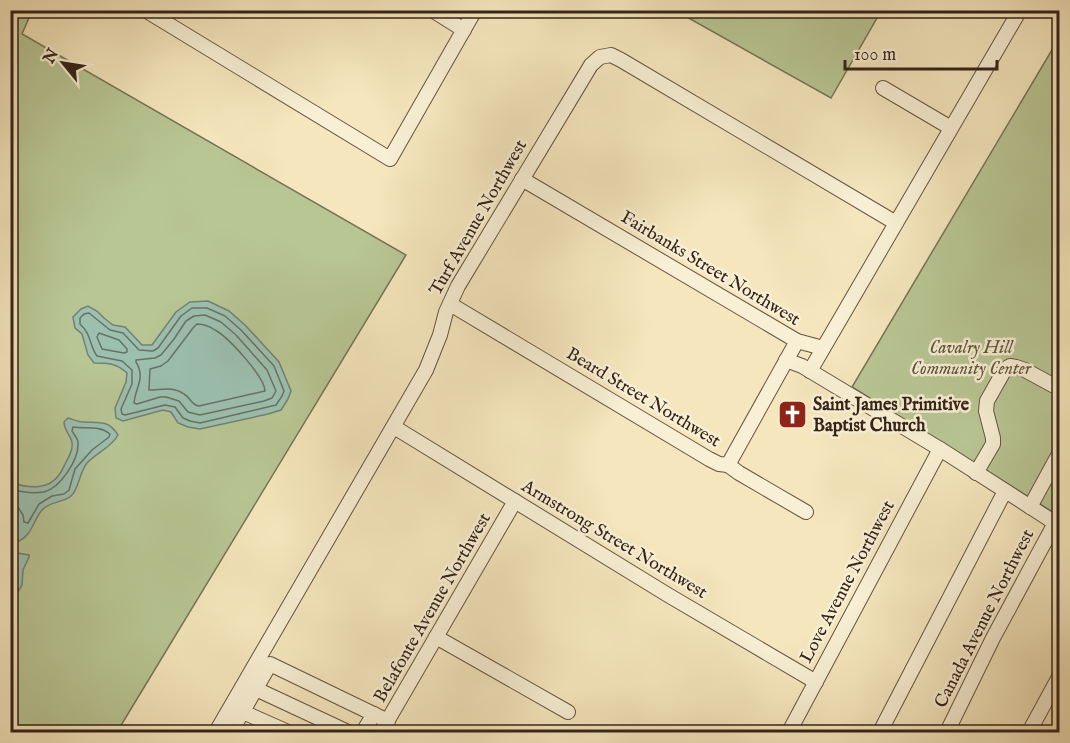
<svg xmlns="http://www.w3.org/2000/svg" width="1070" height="743" font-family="'IM FELL English',serif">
<rect width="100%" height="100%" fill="#f5e6bd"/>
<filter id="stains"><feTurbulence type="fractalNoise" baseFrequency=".00333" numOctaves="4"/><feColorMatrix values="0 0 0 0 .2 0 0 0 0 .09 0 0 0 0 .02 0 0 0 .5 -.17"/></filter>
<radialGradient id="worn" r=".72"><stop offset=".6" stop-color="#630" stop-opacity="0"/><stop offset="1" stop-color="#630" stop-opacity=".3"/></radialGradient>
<!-- green -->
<g fill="#b8c694" stroke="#767456" stroke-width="1.5">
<path d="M10,11H32L22,34L406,255L117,732H11Z"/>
<path d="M676,11L881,10V11L831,98Z"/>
<path d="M1059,38V516L852,387Z"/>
</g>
<!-- water -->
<g fill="#9cc0b0" stroke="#738174" stroke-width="1.5">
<path d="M208,301L229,311L246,326L279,362L291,391L288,399L281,410L268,414L200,429L188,427L178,423L171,412L163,410L123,421L116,418L115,408L126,382L127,373C116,363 108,363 94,363L88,355L82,334L75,328L73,317L81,309L88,306L97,311L104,318L113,325L125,327L142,345H152L176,312L190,302Z"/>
<path d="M68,418C73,419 78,422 83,422C98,423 108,419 118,435C112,447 96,453 87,463C79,473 79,489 71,496C63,503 50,501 42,510C32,522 33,535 17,542L12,538L17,528V518L11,509V482C26,488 48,491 59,475C62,471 64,466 66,462C69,457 73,449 72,443C71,435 64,431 64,422Z"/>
<path d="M11,552L29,555V557L23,570L22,585L11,603Z"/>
</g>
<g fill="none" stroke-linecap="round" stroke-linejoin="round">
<!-- shore -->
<g stroke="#687264" stroke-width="1.5">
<path d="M192,308H207L225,316L241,330L274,366L284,391L282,396L276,405L200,423L190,421L183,418L175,407L165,405L125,415L122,414L121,409L132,384V370L122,361L97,356C89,345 92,335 80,324V318L84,314L89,313L110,330L123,333L139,350L153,351L158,348L181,316Z"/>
<path d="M194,316L205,315L221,322L236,335L267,370L276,391L272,398L264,401L200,415L188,412L179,401L166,397H160L137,404L134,403C135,388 146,378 136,362V360L155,358L161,355L174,339L186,321Z"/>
<path d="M197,324C204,324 209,326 215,330C228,337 265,377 265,391L199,406C191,405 191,398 184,394C173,386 161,390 149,390L150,369L161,366L168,361L193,328Z"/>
<path d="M99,333L119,340L127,349V352L124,353L102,349L97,337Z"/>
<path d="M10,489C21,492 33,494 44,492C60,488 79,460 78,443C78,438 74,435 72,431L73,427C86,429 99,425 110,434L109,437L92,450L75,469L69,490L64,494L52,496L39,504L28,523L24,522L23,515L17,506L10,505"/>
</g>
<defs>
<g id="minor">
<path d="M145,10L390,159L475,10"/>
<path d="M432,10L464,30"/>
<path d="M883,88L951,128"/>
<path d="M522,179L797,341L823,348"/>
<path d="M450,304L709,459L719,464L728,465"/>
<path d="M786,360L802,366L940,449L1060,526"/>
<path d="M810,371L1020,10"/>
<path d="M394,427L668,595L816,682"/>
<path d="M728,465L797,341"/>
<path d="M728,465L739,473L806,512"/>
<path d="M976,473L993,444V438L986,411L987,401L1005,369L1010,366L1016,367L1025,370L1060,389"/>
<path d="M1030,507L1060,452"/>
<path d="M436,637L568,712"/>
<path d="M256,689L348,732"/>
<path d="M243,712L288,732"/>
<path d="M216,732L426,370L440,335L446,312L458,286L591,65L600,57L611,55L621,60L896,223"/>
<path d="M231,732L270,664L388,721"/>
<path d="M363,732L374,714"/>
<path d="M381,732L515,501"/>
<path d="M789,732L940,449"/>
<path d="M880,732L1005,491"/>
<path d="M947,732L993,638L1055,523"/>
<path d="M1029,732L1060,675"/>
</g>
</defs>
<!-- minor casing -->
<use href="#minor" stroke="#655442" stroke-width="16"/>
<!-- minor -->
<use href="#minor" stroke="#f8efd4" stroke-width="14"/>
</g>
<!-- icons -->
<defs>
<symbol id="church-square" viewBox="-11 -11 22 22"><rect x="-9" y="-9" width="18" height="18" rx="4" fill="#8f2418" stroke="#f8efd4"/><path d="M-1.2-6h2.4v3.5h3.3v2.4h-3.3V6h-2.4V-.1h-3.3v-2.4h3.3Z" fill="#fff"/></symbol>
</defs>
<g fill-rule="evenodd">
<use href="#church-square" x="776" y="398" width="33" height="33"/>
</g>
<g text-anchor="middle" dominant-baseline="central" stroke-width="5" stroke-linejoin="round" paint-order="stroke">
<!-- street labels -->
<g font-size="18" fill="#352319" stroke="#f8efd4">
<text transform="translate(479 218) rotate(-60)">Turf Avenue Northwest</text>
<text transform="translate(710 269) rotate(31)">Fairbanks Street Northwest</text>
<text transform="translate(643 398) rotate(31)">Beard Street Northwest</text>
<text transform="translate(614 540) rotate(31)">Armstrong Street Northwest</text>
<text transform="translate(848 582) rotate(-62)">Love Avenue Northwest</text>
<text transform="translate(433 608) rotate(-60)">Belafonte Avenue Northwest</text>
<text transform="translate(985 619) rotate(-63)">Canada Avenue Northwest</text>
</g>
<!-- park labels -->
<g font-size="18" font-style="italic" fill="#5c543e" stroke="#f8efd4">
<text x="971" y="348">Cavalry Hill<tspan x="971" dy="21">Community Center</tspan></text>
</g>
<!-- poi labels -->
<g font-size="18" font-weight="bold" fill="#352319" stroke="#f8efd4" text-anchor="start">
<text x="813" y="405">Saint James Primitive<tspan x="813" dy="21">Baptist Church</tspan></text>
</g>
</g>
<!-- margin -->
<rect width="1070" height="743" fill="none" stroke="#f5e6bd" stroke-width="36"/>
<rect x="12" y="12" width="1046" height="719" fill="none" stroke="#352319" stroke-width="3"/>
<rect x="18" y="18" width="1034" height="707" fill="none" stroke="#352319" stroke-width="1.5"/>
<!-- north arrow -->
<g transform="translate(63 63) rotate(300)" stroke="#f8efd4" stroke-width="4.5" paint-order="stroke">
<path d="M0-4.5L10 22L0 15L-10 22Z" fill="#352319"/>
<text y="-9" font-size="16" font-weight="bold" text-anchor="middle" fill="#352319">N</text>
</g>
<!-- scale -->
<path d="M845 60v9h152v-9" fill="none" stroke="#352319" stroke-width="3"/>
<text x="854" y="60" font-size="18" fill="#352319" stroke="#f8efd4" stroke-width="4.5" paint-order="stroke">100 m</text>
<rect width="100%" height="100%" filter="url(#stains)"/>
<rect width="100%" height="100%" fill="url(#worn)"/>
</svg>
